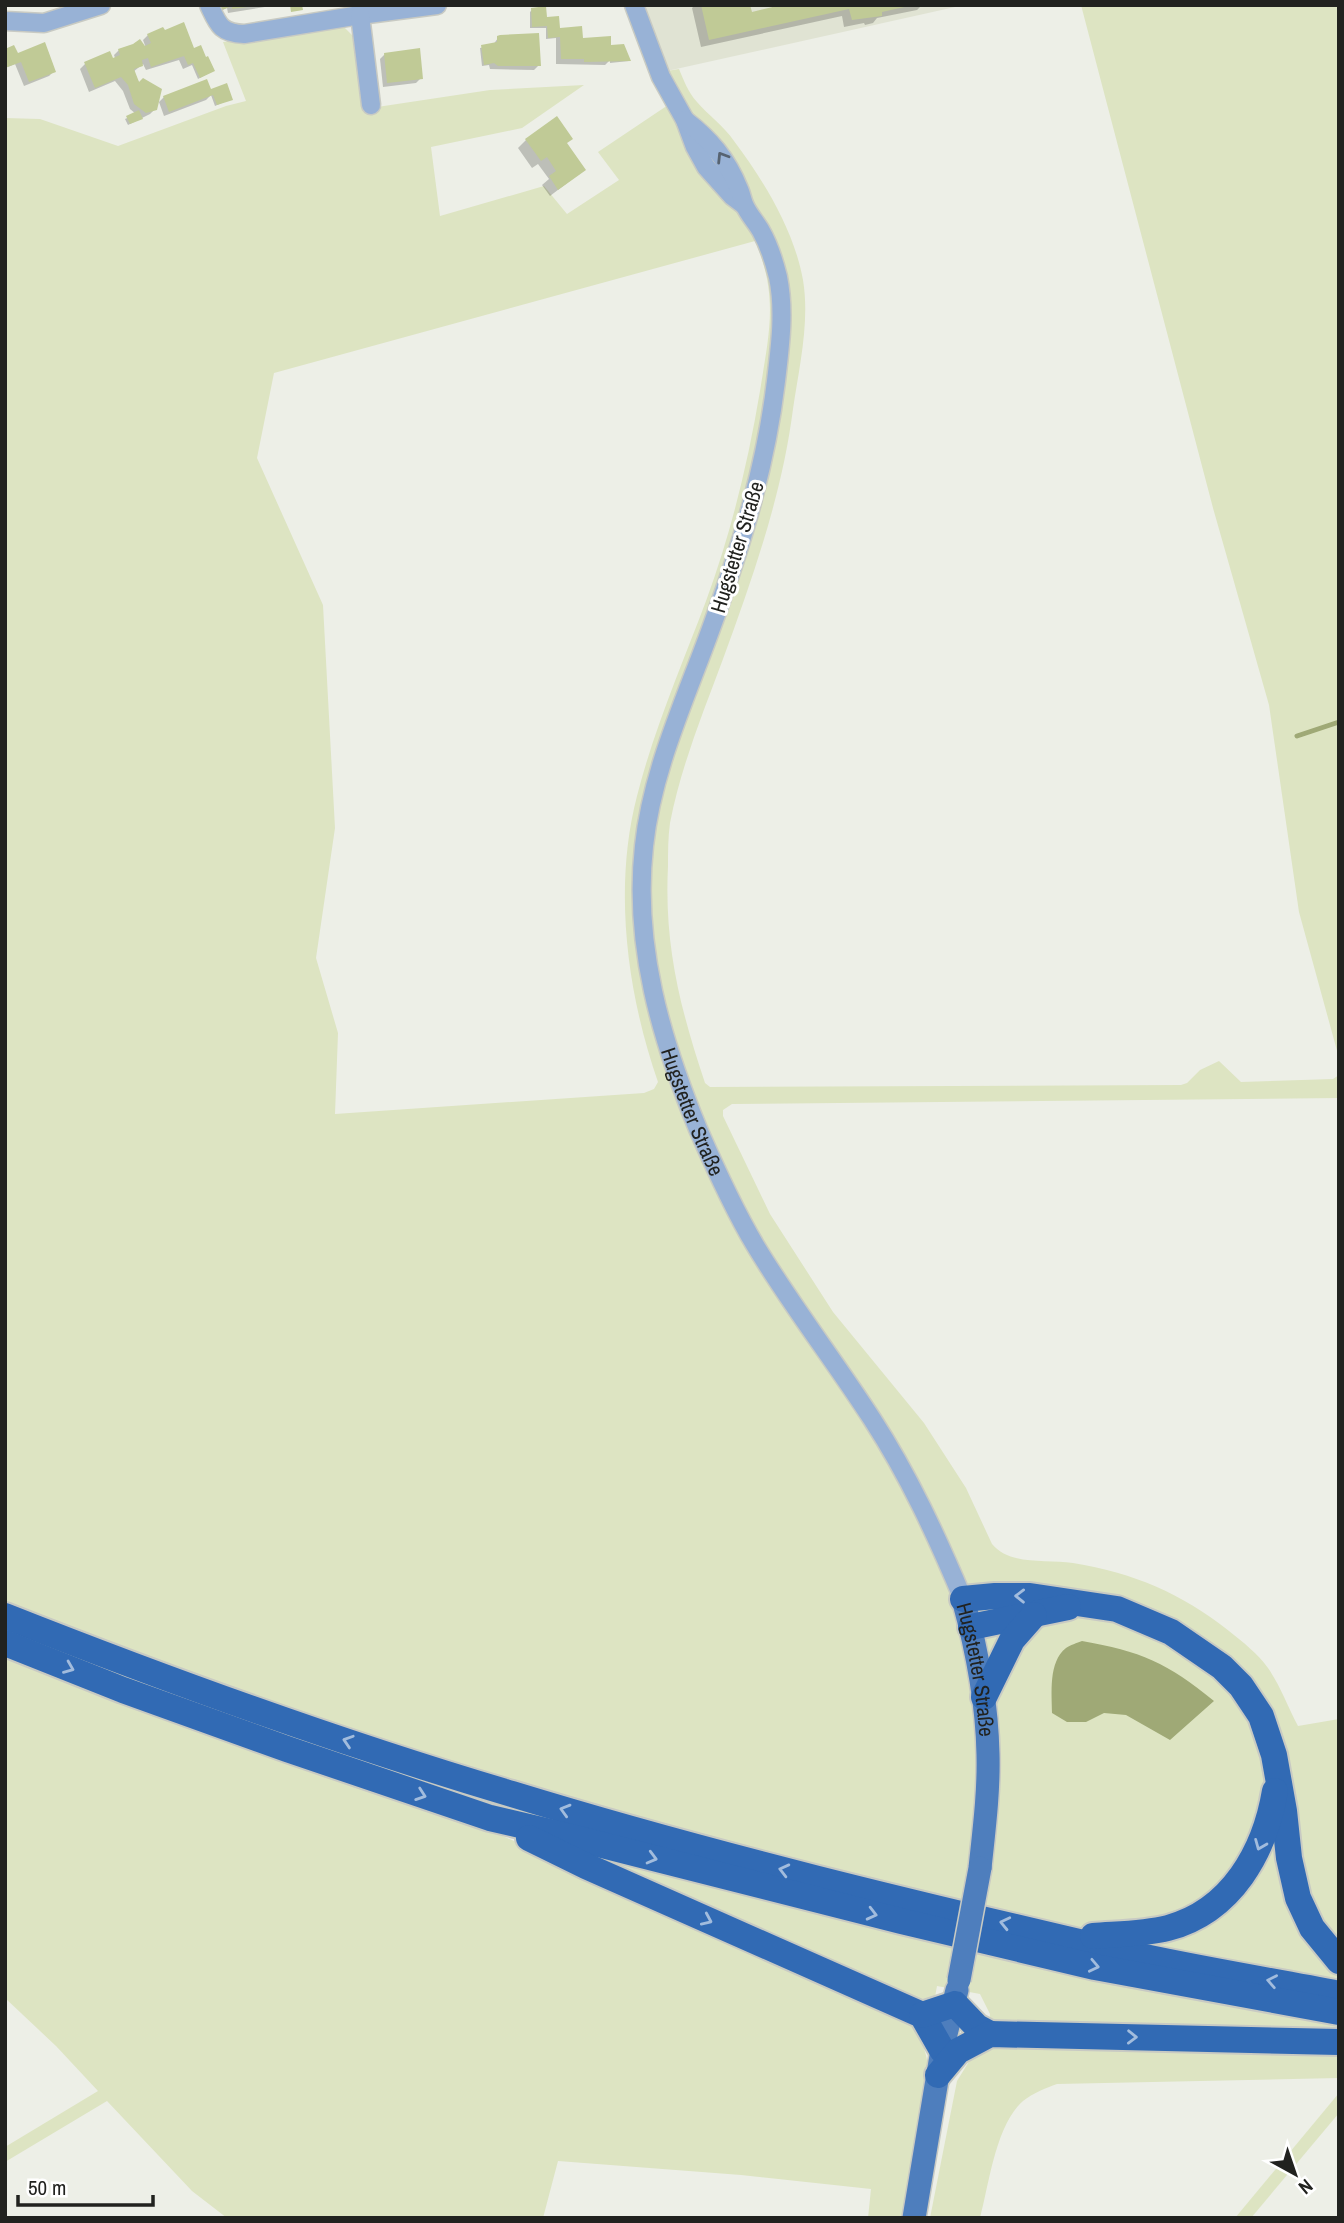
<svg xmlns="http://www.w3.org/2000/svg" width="1344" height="2223" font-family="'Archivo Narrow',sans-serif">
<rect width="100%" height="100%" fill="#edefe7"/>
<!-- built -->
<path fill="#e0e3d3" d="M643,5H964L667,71Z"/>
<!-- green -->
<g fill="#dde4c2" fill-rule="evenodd">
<path d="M1081,5H1339V1058L1299,912L1269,705L1213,508Z"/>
<path d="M344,27L354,37L364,109L490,90L584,85L522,128L431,147L440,216L544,186L567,214L619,180L598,152L680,97L667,71L679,69C684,81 688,92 697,102C708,115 724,126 734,141C764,181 794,230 803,280C810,322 799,368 793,409C782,495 753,577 723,659C703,713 681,766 670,823C668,837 668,852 668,866C664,945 680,1008 705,1083L710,1087L1181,1085L1187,1083L1200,1070L1219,1061L1241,1082L1333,1079L1339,1075V1098L732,1104L723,1110V1116L770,1214L833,1312L924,1423L966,1488L992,1544C1010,1566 1047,1559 1073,1563C1134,1573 1181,1593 1229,1631C1243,1642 1258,1654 1268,1668C1280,1685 1288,1707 1298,1726L1339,1719V1984L1158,1949L841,1878L442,1765L5,1605V118L40,119L118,146L226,106L246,101L223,42ZM755,241C779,296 769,334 760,391C748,463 731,533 706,601C682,665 654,729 637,796C613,888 627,993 658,1082L654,1089L644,1093L335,1114L338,1033L316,958L335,828L323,605L257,458L274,373Z"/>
<path d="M5,1654L505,1837L899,2013C916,2027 927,2047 928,2069L903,2218H868L871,2189L741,2175L558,2161L543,2218H227L192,2191L107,2101L5,2162V2147L98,2091L56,2046L5,1998Z"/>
<path d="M577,1850L844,1920L1091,1978L1339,2023V2037L989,2024L990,2014L980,1994L937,1986L935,1997L922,2002Z"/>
<path d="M1002,2041L1339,2051V2078L1057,2084C1046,2088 1033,2093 1023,2101C996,2124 989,2184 980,2218H930L957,2081L973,2055Z"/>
<path d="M1339,2093V2113L1251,2218H1235Z"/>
</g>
<!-- water -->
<path fill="#9fa976" d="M1082,1641C1140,1651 1168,1663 1214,1701L1170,1740L1126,1715L1104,1713L1086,1722H1067L1052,1713C1052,1694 1048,1662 1066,1648C1070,1645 1077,1643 1082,1641Z"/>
<!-- shadow -->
<g fill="#0003">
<path d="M218,5H277L228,13L227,8L220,11Z"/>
<path d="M695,5H748L750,14L772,10V5H922L917,10L877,18L873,23L865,25L864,23L844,27L842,16L701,47L692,8Z"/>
<path d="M532,10L558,32L609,47L629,61L610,63V60L605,65L556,64V38L546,39V28H530V12Z"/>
<path d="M148,35L193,50L213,71L198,79L192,65L183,69L179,60L146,70L143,64L133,72L155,109L150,114L128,125L125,119L136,114L130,109L123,91L115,81L89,92L80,69L85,64H117L114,55L119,50L146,48L143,40Z"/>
<path d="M498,38L539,65L534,70L490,69L489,65L482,66L480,48L493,45Z"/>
<path d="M5,51L17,57L54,71L49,76L24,86L15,64L5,68Z"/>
<path d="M385,54L421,78L416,83L383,87L380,59Z"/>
<path d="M210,92L231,99L215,106L211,95L206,100L164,116L159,102L164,97Z"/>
<path d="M526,140L566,144L584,170L550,196L542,185L549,179L538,164L532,168L518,148Z"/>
</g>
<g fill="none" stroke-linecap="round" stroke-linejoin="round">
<!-- stream -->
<path stroke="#9fa976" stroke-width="5" d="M1297,736L1339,722"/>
</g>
<!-- building -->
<g fill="#c0ca96">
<path d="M220,5H247V7L232,9V6L222,10Z"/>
<path d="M290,5H302L303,10L291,12Z"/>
<path d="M701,5H750L752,12L781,5L909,6L882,12V16L852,20L849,9L709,40Z"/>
<path d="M546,6L547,17L559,16L560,28L582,26L583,38L611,36V45L624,44L631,61L584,62V59H561L560,37L548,38L547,26L532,27L531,8Z"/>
<path d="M184,22L194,48L201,45L206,57L208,56L215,71L200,78L193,63L188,65L184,56L151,67L148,58L142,60L143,66L134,69L139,82L143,78L162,89L157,110L146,113L134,104L128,85L121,77L95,88L84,62L110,51L113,58L120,55L118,49L133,44L140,39L145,46L151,43L147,34L163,27L165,30Z"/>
<path d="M539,33L541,66H498L494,63L484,65L481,45L497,42V36L500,35Z"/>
<path d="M45,42L56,72L29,82L21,62L5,68V49L14,45L18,53Z"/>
<path d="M420,48L423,79L387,83L384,53Z"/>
<path d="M207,79L211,89L227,83L233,100L217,105L213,95L169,112L163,96Z"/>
<path d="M139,110L143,119L130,124L126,116Z"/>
<path d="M557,116L573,139L567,143L586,170L558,190L549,176L556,171L547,157L541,161L525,139Z"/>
</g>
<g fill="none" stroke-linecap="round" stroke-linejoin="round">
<defs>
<g id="minor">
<path d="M209,5C218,24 220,33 244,34L360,15L437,5"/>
<path d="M634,5L661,77L685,120L695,147L706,167L732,196L744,205"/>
<path d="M360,15L371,105"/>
<path d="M5,21L44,23L101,5"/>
<path id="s1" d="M685,120C710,139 727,159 739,189C741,193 742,199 744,204C748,214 756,222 761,231C769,245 774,261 778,277C785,311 780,347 776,381C766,465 742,544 713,623C687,696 652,769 644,846C633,945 661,1039 698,1129C715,1168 733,1208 755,1245C791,1305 834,1360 872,1419C909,1476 937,1537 963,1599"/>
</g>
<g id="major">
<path id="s2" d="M963,1599C977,1650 987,1702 988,1754C989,1792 984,1830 980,1868"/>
<path d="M914,2218L942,2050L957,1990"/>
</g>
<g id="highway">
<path d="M963,1599L995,1596H1030L1117,1609L1171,1632L1222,1667L1241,1686L1261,1716L1274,1755L1284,1811L1289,1858L1298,1898L1312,1928L1339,1961"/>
<path d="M5,1616C172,1682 340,1743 512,1794C714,1856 920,1905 1126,1953C1197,1969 1268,1980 1339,1994"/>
<path d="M971,1627L1068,1607"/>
<path d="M5,1643L123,1690L287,1749L490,1818L571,1837L901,1921L1095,1967L1339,2012"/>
<path d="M984,1697L1012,1640L1034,1615"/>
<path d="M529,1838L586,1866L922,2015L942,2050"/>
<path d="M1093,1936C1118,1934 1144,1934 1168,1928C1232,1911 1265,1851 1275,1791"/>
<path d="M922,2015L955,2004L977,2027L990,2034"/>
<path d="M938,2075L958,2051L990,2034L1339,2042"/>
</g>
</defs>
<!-- minor casing -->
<use href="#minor" stroke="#c8cac3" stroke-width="21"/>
<!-- major casing -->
<use href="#major" stroke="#c8cac3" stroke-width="26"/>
<!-- highway casing -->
<use href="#highway" stroke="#c8cac3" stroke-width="30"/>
<!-- minor -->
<use href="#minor" stroke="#98b2d6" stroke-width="18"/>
<!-- major -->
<use href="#major" stroke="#4e7ebd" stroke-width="23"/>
<!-- highway -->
<use href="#highway" stroke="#316ab4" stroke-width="26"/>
<defs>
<path id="major-bridge" d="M959,1980L980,1868"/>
</defs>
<!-- major-bridge casing -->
<use href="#major-bridge" stroke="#c8cac3" stroke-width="26" stroke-linecap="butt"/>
<!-- major-bridge -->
<use href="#major-bridge" stroke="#4e7ebd" stroke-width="23"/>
</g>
<!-- one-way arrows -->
<defs><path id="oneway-chevron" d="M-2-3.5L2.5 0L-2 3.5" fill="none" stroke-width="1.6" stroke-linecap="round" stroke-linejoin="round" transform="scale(1.75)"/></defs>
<use stroke="#576371" href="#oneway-chevron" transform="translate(722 157) rotate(-122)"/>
<g stroke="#a2bcdd">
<use href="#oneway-chevron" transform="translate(1020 1596) rotate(-179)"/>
<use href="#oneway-chevron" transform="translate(69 1668) rotate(22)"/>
<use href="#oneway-chevron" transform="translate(348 1741) rotate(-162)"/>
<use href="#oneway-chevron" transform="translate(421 1795) rotate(19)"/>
<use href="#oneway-chevron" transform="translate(565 1810) rotate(-164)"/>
<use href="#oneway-chevron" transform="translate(1260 1845) rotate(112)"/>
<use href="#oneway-chevron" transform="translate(652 1858) rotate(15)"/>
<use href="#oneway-chevron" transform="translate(784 1870) rotate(-166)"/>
<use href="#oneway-chevron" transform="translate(872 1914) rotate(14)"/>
<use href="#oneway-chevron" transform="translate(707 1920) rotate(24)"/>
<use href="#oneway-chevron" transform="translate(1005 1923) rotate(-167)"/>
<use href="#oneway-chevron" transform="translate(1094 1966) rotate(12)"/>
<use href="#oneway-chevron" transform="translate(1272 1981) rotate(-169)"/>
<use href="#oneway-chevron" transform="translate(1132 2037) rotate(1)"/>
</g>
<g text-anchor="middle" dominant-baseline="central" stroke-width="6" stroke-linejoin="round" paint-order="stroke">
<!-- street labels -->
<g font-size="21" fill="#21221f" stroke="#fff">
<text transform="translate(737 547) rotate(-73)">Hugstetter Straße</text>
<text stroke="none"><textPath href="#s1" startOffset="1048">Hugstetter Straße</textPath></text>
<text stroke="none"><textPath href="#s2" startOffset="72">Hugstetter Straße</textPath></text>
</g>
</g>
<!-- border -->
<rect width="1344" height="2223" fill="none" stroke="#21221f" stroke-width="14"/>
<!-- north arrow -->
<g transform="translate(1295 2174) rotate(140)" stroke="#ffffff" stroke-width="5" paint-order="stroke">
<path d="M0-5L12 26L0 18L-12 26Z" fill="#21221f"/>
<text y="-10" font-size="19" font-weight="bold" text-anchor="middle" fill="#21221f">N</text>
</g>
<!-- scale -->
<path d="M18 2195v10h135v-10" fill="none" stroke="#21221f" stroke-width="3.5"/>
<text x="28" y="2195" font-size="21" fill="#21221f" stroke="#ffffff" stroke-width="5" paint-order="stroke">50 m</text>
</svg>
